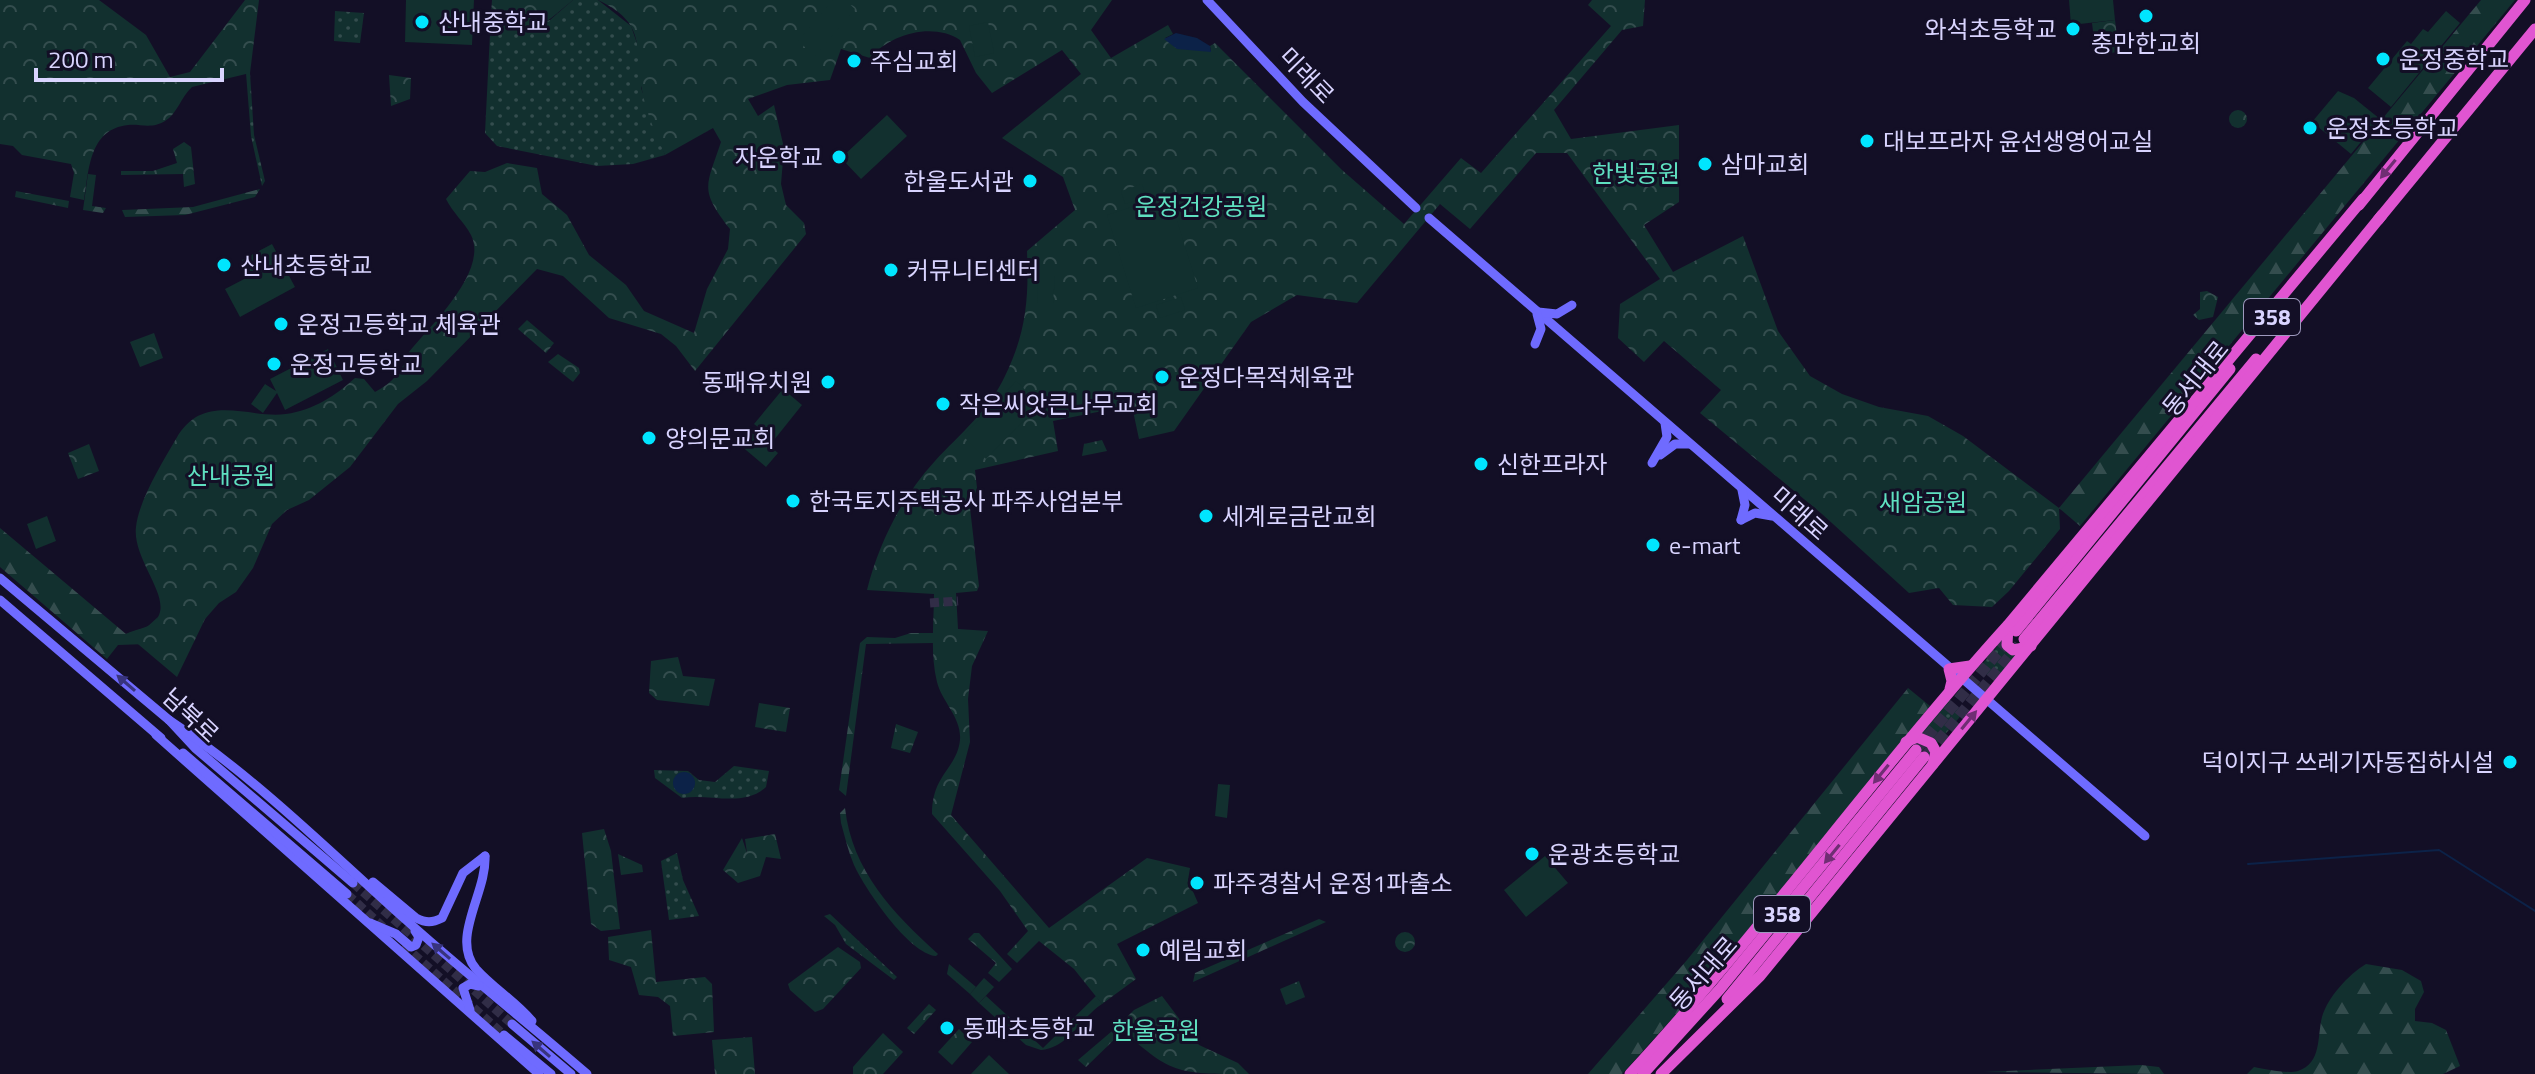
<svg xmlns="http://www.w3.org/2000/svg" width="2535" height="1074" font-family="'Titillium Web','Noto Sans KR',sans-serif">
<defs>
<pattern id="grass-dots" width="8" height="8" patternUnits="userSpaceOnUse" patternTransform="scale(2)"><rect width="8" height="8" fill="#12302f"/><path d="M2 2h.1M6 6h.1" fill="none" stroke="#344d4e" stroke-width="1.8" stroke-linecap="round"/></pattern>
<pattern id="forest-firs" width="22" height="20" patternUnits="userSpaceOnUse" patternTransform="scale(2)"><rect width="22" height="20" fill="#12302f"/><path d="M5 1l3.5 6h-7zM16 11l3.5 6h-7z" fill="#344d4e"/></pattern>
<pattern id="park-crowns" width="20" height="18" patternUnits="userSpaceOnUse" patternTransform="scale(2)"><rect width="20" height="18" fill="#12302f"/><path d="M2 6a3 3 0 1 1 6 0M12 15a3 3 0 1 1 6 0" fill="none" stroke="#344d4e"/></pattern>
</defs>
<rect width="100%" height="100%" fill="#130f26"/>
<!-- grass -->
<g fill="url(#grass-dots)">
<path d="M573,0H598L631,26L641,55V88L665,155L633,164L597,166L497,146L485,133L491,14L524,30L550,20Z"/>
<path d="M335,11L364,13L360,43L334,41Z"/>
<path d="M246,73H250L254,135L265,181L262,186L251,136Z"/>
<path d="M2000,643L2021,655L1997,683L1979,668Z"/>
<path d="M1948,699L1964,712L1937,744L1918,733Z"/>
<path d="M734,766L769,771L766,787C743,808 710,793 682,798L655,778L654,770L688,771L699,780L715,782Z"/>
<path d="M677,853L683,880L699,916L669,920L661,861Z"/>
<path d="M830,914L897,977L894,980L846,944L835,925L824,916Z"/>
</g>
<!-- forest -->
<g fill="url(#forest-firs)">
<path d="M2481,0H2515L2080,526L2059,508Z"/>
<path d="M88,174L96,175L92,206L106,208L103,213L83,210Z"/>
<path d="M260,189L255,197L185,215L125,217L122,210L193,207Z"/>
<path d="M16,191L69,201L68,208L15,197Z"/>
<path d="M0,528L126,634L147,627L158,617L146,644L118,645L107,659L0,567Z"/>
<path d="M911,633H933V643L866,644L846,796L839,790L860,643L867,637L895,638Z"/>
<path d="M1908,688L1930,706L1709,978L1622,1074H1588L1687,960Z"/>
<path d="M845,808C852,871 893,913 938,954L936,956C909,954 865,889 854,865C848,851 845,837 841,823L840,813Z"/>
<path d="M1319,919L1326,922L1193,982L1195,973Z"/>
<path d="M949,964L976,987L970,994L947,974Z"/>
<path d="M2366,964L2402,970L2421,981L2424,992L2415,1009V1021L2432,1023L2446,1030L2460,1066L2443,1074H2247L2254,1067C2266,1069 2286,1074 2298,1071C2322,1063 2317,1037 2322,1017C2328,997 2348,975 2366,964Z"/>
<path d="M986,996L1043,1048L1096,996L1102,1004C1080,1018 1070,1047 1041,1050L1026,1045L979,1003Z"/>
<path d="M1118,1026L1123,1031L1086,1067L1078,1060Z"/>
<path d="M2141,1065L2159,1067L2164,1074L1984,1072Z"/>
</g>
<!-- park -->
<g fill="url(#park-crowns)">
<path d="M0,0H99L146,35L170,77L190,72L245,0H259L250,73L192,87C181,97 177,114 165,121C152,129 142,124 128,125C89,129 89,170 84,200L70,197L74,173L71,164L22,155L13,146L0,144Z"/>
<path d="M492,0H573C534,32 537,36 491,14Z"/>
<path d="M598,0H1112L1091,30L1111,58L1168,25L1173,34L1165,38L1211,51L1210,46L1215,43L1342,170L1404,224L1461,158L1481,173L1611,26L1588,5L1592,0H1645L1643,26L1622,30L1554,110L1571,139L1679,125V202L1644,225L1673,272L1743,236L1778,331L1810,376L1842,394L1879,407L1928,416L1963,436L2059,508L2060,529L2009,591L1992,607L1953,605L1939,588L1909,593L1822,514L1700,413L1721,390L1664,341L1644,362L1618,338L1620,304L1660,279L1567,153H1536L1470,229L1440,204L1357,303L1297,295L1251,322L1174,431L1139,439L1132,406L1122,407L1053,421L1058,451L975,470L977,488L970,508L979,586L977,591L956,593L958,629L988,631L972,666L968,699L970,742L951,815L1049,928L1147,858L1190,868L1188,880L1198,903L1117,944L1136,979L1102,1004L1074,969L1039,941L1017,963L1007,954L1028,931L1000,891L932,814C932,774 957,769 960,740C962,718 942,702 937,682C930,654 934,622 934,594L867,590C879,543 901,498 935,461C959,435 990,409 1005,376C1026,333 1029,299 1027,251L1075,210L1063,177L1002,138L1081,74L1062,50L992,93L976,73L960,40C933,22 890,34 870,58L841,49L830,80L787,85L748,99L758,116L774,105L784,148L781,184L786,205L804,223L806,234L695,371L676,346L661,334L609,318L563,276L537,269L427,381L398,404L350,467L309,500L287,510L272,524L253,568L236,592L219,603L205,619L177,677L126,634C136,629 146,629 154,622C177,601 132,562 136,527C139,500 162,463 176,439C203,391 248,419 286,414C314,410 335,396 355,378L364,379L375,392C392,383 403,371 409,352C430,326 489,271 471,235C464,222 453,213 446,199L470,171L485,172L507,163L537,168L542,194L567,215L589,255L626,285L644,311L694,333L707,289L728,249L730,229C699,189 706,187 721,142L713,128L665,155C656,134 646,113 642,90C634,47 648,24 598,0Z"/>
<path d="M2115,20L2119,52L2096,54L2092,23Z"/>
<path d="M389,75L411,78L410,99L391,106Z"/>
<circle cx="2238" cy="119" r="9"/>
<path d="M184,142L191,147L195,184L184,187L183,174L121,175V171H153L177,163L173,149Z"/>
<path d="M2207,291L2218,297L2213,317L2199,320L2193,315L2200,309V292Z"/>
<path d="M527,320L554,343L546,353L518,329Z"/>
<path d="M154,333L163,358L140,367L130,342Z"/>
<path d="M558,354L579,368L580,373L573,382L548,362Z"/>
<path d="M1102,440L1107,451L1082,456L1084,444Z"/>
<path d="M89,444L99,471L78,479L68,453Z"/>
<path d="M678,657L683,676L715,679L709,706L657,700L649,693L651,661Z"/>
<path d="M759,703L790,708L786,732L755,727Z"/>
<path d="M896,724L918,732L910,753L891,748Z"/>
<path d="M604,829L611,851L620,929L601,931L591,924L582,833Z"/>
<path d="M775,834L781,859L766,857L760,876L738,883L723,870L742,838L747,853L745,839Z"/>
<path d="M618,854L642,865L643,872L621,875Z"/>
<path d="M651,930L656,982L705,977L712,984L714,1032L673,1036L670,1006L658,997L639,995L631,967L609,960L608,937Z"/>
<circle cx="1405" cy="942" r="10"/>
<path d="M974,933H979L1012,969L999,982L988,973L996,963L968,939Z"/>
<path d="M838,947L860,962L861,968L823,1009L815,1012L790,990L788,984Z"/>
<path d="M984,978L994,987L979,1003L970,994Z"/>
<path d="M1299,981L1305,997L1286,1005L1280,989Z"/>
<path d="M1162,996L1199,1045L1238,1063L1249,1074C1175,1074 1171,1074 1118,1026L1134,1010Z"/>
<path d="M929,1004L936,1010L914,1034L907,1028Z"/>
<path d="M959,1029L972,1042L952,1065L938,1052Z"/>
<path d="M883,1033L903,1052L883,1074H853V1067Z"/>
<path d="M752,1037L755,1074H715L712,1040Z"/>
</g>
<!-- pitch -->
<g fill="#12302f">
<path d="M406,0H474L472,45L405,42Z"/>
<path d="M833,0H845L855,9L815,56L798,41Z"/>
<path d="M2069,0H2113L2115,20L2071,25Z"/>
<path d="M2446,11L2460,23L2391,107L2368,88L2407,41L2411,44L2423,29L2428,32Z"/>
<path d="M988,22L994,53L975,57L969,26Z"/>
<path d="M2338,91L2354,98L2380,119L2351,154L2312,122Z"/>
<path d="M887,115L907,136L861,179L841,158Z"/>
<path d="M1142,184L1147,197L1125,204L1121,191Z"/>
<path d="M1169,195L1198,288L1136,308L1107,215Z"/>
<path d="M272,244L295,287L240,317L225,289L250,276L242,260Z"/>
<path d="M1038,276H1055L1053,303H1037Z"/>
<path d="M1181,297L1185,310L1160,318L1156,305Z"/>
<path d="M328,349L343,380L285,410L277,393L263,413L251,404L265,384L276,391L270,379Z"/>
<path d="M1016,381L1040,404L986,459L963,436Z"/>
<path d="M783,389L802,405L774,440L754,424Z"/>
<path d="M751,431L778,453L766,467L740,445Z"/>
<path d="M47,516L56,541L36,549L27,524Z"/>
<path d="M1218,784L1230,785L1227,818L1215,816Z"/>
<path d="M1545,856L1568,883L1526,917L1504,890Z"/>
<path d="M989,1055L1009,1074H971Z"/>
</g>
<!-- water -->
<g fill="#0c2248">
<path d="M1176,33L1197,38L1210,46L1211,52L1177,49L1164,39Z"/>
<circle cx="684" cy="783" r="11"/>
</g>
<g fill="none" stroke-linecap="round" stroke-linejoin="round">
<!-- stream -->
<path stroke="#0c2248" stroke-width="2" d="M2248,864L2439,850L2535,911"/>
<!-- secondary-tunnel -->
<g stroke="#312d47" stroke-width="9" stroke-dasharray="9 4.5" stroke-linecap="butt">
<path d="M930,603L958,601"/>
<path d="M353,883L512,1024"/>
<path d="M347,894L383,927"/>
<path d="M403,945L504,1035"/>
</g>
<!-- trunk-tunnel -->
<g stroke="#312d47" stroke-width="11" stroke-dasharray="11 5.5" stroke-linecap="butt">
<path d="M1916,750L2010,638"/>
<path d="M1927,754L2019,645"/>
</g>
<!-- secondary -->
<g stroke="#6f6bff" stroke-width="9">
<path d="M1207,0L1303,102L1416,208"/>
<path d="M1429,218L2145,836"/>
<path d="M1538,312L1557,314L1572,305"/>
<path d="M1535,344L1541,329L1537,314"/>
<path d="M1660,455L1675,444H1689"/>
<path d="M1652,463L1667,437L1665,423"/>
<path d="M1741,520L1755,513L1772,516"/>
<path d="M1741,520L1745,505L1742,490"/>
<path d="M0,578L169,720L195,748L353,883"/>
<path d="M0,600L161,738"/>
<path d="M169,720C255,777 329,851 406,920C465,973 527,1022 587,1074"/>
<path d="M156,735L539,1074"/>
<path d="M183,753L347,894"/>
<path d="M485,856C487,893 450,938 476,969C493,988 515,1001 532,1021"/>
<path d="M373,882L416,918C426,923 432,923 442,918L463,873L485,856"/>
<path d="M370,923L396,934L411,947L416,945L419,937L415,931"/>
<path d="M470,1010L463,988L470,984L479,986"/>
<path d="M512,1024L571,1074"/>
<path d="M504,1035L551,1074"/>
</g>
<!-- trunk -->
<g stroke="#e055d1" stroke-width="11">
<path d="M2359,205L2525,0"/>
<path d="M2378,220L2535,29"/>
<path d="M2008,626L2007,645L2013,650L2031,646"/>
<path d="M2016,631L2230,369"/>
<path d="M2024,639L2256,359"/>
<path d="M1950,689L1952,681L1949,669L1970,666"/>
<path d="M1906,742L1917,737L1931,743L1936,752L1933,764"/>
<path d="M1727,999L1924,757"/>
<path d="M1630,1074C1763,930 1877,770 2008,625L2363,199"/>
<path d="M1643,1074L1720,989L1916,750"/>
<path d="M1661,1074L1760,976L2382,215"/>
</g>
</g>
<!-- one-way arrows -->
<defs><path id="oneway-solid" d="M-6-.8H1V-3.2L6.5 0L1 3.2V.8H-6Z" transform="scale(2)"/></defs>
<g fill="#6f2e73">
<use href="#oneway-solid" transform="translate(2388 169) rotate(129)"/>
<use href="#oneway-solid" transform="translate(1969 720) rotate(-51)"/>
<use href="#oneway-solid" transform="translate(1881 774) rotate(129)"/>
<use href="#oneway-solid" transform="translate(1832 854) rotate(129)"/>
</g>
<g fill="#38347d">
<use href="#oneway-solid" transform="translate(126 683) rotate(-139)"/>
<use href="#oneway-solid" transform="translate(441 951) rotate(-139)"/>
<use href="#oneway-solid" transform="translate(541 1049) rotate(-139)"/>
</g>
<!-- markers -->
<g fill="#00e5ff" stroke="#130f26" stroke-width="3">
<circle cx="2146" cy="16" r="8"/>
<circle cx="422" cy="22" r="8"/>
<circle cx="2073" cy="29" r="8"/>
<circle cx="2383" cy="59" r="8"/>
<circle cx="854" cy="61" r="8"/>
<circle cx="2310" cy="128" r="8"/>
<circle cx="1867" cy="141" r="8"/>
<circle cx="839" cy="157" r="8"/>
<circle cx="1705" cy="164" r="8"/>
<circle cx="1030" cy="181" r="8"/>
<circle cx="224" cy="265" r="8"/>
<circle cx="891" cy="270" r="8"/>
<circle cx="281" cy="324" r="8"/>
<circle cx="274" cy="364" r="8"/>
<circle cx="1162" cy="377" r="8"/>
<circle cx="828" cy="382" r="8"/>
<circle cx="943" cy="404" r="8"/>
<circle cx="649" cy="438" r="8"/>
<circle cx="1481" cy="464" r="8"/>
<circle cx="793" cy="501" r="8"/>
<circle cx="1206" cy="516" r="8"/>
<circle cx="1653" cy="545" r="8"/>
<circle cx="2510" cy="762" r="8"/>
<circle cx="1532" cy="854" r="8"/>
<circle cx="1197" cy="883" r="8"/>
<circle cx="1143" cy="950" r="8"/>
<circle cx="947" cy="1028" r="8"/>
</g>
<g text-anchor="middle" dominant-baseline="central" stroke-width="6" stroke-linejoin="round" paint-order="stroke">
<!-- shield labels -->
<g fill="#130f26" stroke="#9e99be" stroke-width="2">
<rect x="2244" y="299" width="56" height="36" rx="6"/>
<rect x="1754" y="896" width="56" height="36" rx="6"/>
</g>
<g font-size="22" font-weight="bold" fill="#d9d4ff">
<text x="2272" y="317">358</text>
<text x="1782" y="914">358</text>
</g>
<!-- poi labels -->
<g font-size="24" fill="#d9d4ff" stroke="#130f26" text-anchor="start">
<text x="438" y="22">산내중학교</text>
<text x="2057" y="29" text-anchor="end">와석초등학교</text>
<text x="2146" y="43" text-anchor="middle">충만한교회</text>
<text x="2399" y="59">운정중학교</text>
<text x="870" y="61">주심교회</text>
<text x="2326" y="128">운정초등학교</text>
<text x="1883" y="141">대보프라자 윤선생영어교실</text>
<text x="823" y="157" text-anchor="end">자운학교</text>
<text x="1721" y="164">삼마교회</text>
<text x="1014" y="181" text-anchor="end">한울도서관</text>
<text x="240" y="265">산내초등학교</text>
<text x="907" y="270">커뮤니티센터</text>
<text x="297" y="324">운정고등학교 체육관</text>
<text x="290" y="364">운정고등학교</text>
<text x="1178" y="377">운정다목적체육관</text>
<text x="812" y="382" text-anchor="end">동패유치원</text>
<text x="959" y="404">작은씨앗큰나무교회</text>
<text x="665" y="438">양의문교회</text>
<text x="1497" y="464">신한프라자</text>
<text x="809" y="501">한국토지주택공사 파주사업본부</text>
<text x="1222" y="516">세계로금란교회</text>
<text x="1669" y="545">e-mart</text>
<text x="2494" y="762" text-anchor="end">덕이지구 쓰레기자동집하시설</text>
<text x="1548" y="854">운광초등학교</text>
<text x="1213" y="883">파주경찰서 운정1파출소</text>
<text x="1159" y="950">예림교회</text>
<text x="963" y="1028">동패초등학교</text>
</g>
<!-- street labels -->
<g font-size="24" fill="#d9d4ff" stroke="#130f26">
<text transform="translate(1307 75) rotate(46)">미래로</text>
<text transform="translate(2195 378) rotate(-51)">동서대로</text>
<text transform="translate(1800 513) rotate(42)">미래로</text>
<text transform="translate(191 715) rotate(43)">남북로</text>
<text transform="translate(1703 973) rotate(-49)">동서대로</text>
</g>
<!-- park labels -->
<g font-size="24" fill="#5fe0c0" stroke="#130f26">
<text x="1636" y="173">한빛공원</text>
<text x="1201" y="206">운정건강공원</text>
<text x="231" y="475">산내공원</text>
<text x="1923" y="502">새암공원</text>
<text x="1156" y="1030">한울공원</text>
</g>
</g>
<!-- scale -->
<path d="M36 68v12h186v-12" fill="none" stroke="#d9d4ff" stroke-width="4"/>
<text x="48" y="68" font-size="24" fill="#d9d4ff" stroke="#130f26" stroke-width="6" paint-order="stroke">200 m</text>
</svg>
